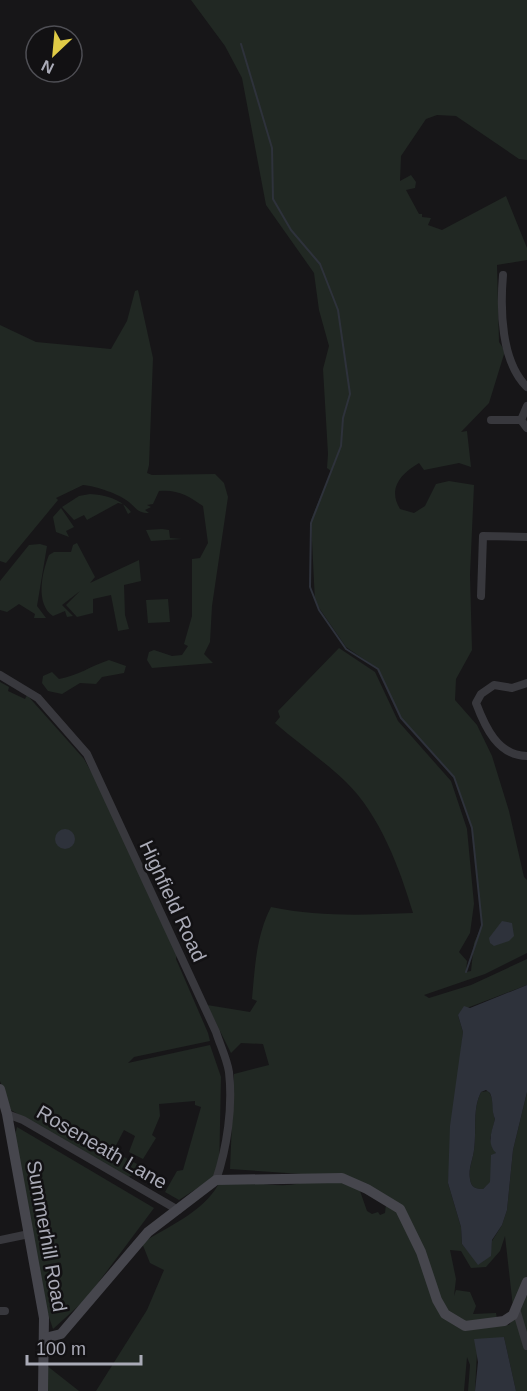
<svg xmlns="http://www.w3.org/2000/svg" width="527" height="1391" font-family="Arial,sans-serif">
<rect width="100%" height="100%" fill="#171618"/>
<!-- green -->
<g fill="#212823" fill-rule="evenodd">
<path d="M191,0H527V160L519,159L456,116L437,115L426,119L401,156L400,181L411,175L416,182L415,188L406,190L419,214H422V217L431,218L428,225L442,230L506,196L527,248V260L497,265L499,342L505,351L489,403L461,432L467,431L471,467L459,463L424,470L419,463C402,473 387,488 400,509L414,513L425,506L436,484L449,481L474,485L470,575L472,650L456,679L455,700L477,725L492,756L509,811L524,877L527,880V953L485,974L424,995L429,998L471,985L527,959V985L467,1008L458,1015L463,1032L448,1183L461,1227L462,1244L479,1264L490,1256L492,1241L502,1225L507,1210L513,1150L527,1092V1391H516L504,1337L477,1351L475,1391H468L470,1365L467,1357L464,1391H96L147,1310L164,1270L150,1263L142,1243C167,1227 203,1212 218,1185C249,1175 289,1197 316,1175L230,1169L234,1074L269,1065L263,1044L241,1043L231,1053L207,1005L250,1012L257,1001L252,999C255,967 256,936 271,907C319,917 364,915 413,913C400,869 380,815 346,782C324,761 298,743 275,723L280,717L278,711L339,648L375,672L398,721L451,781L467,829L474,904L470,933L459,952L467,961L466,972L471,971L474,943L482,925L472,828L454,777L401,718L378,669L346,647L315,602L311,520L331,471L327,468L328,454L323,369L329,346L319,310L314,273L266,205L242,78L225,46ZM360,1191L386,1204L385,1213L380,1215L378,1212L372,1214L367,1211ZM505,1236L514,1316L509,1325H498L496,1313L473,1314L476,1306L470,1292L456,1290L454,1296L456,1279L450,1250L461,1251L471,1268L486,1267L500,1251Z"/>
<path d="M138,290L153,358L149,465L147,473L152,475L215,474L224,483L228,497L212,606L210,642L204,654L213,663L152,668L147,660L149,652L154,650L172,656L182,655L188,646L184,644L192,616V559L200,558L208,543L203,506C189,496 177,489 159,491L153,504L147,505L151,507L145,510L149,513C138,513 137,509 129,502C119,494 96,486 83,485L56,498L58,500L6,563L0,561V325L36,342L111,349L127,321L135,291Z"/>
<path d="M90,494C106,495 121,499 131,512L128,514L123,504L118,503L87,520L84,515L74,520L62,507L79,496Z"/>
<path d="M61,508L74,527L66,531L69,537L56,532L53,517Z"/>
<path d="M162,529L169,530L170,538L182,539L151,541L146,530Z"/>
<path d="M77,543L95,577L90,583L139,560L141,581L124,585L125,615L129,629L118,631L111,595L93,599V613L77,617L66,605L80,591L62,605L73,616L67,617L65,611L53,616C35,604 42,572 49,555L54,552H71L73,545Z"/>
<path d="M40,544L47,546L37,606L46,618H34L35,614L19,604L7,612L0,610V581L29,545Z"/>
<path d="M168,599L170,622L148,623L146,600Z"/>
<path d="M109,660L126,666L124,673L102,677L96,684L80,683L62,694L48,691L42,683L43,676L52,672L59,679C77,676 91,666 109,660Z"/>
<path d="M0,682L9,687L8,691L25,699L27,695L84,759L101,790L177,954L176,959L208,1033L210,1041L134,1057L128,1063L210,1045L221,1077L219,1174L179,1200L165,1192L177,1171L183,1170L201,1107L195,1105V1101L159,1104L160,1116L152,1135L156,1138L143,1159L129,1152L135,1136L124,1130L113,1151L137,1164L134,1174L127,1178L11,1110L0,1081Z"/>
<path d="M488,1091C495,1099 491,1109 495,1119L490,1139L496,1153L491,1156V1182L483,1189C475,1189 471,1187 470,1179C468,1169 473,1159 474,1150C477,1130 472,1110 481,1092Z"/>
<path d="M17,1127L154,1208L86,1299L53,1329L46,1308L14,1139Z"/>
<path d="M46,1365L79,1391H46Z"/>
</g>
<!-- water -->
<g fill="#2e323b" fill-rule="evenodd">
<circle cx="65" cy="839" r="10"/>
<path d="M502,921L512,923L514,936L509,941L494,946L490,943L489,938Z"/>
<path d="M527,985V1092L513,1150L507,1210L502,1225L492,1240L491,1256L478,1265L462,1244L461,1227L448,1183L450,1126L463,1032L458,1015L464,1006L470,1008ZM486,1090L490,1093C494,1102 491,1110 495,1119C492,1131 486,1143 496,1153L491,1155L490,1182L483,1189C475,1189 471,1187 470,1179C468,1169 473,1159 474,1150C477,1130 472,1110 481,1092Z"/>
<path d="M504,1337L516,1391H475L478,1362L474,1339Z"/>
</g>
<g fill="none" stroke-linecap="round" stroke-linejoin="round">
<!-- stream -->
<path stroke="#2e323b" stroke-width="2" d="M241,44L272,148L273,199L291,230L320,264L338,310L350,394L343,418L341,446L311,523L310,587L319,610L346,649L378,669L401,718L454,777L472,828L482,925L466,972"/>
<!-- street -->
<g stroke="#38383d" stroke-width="8">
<path d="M503,275C500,309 501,362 527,387"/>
<path d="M527,406L521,420L527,428"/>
<path d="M491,420H521"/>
<path d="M481,596L483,536L527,537"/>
<path d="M0,675L38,698L87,754L216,1032C220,1045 227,1059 229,1072C233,1107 227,1148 216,1180"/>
<path d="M527,683L512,688L494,685L481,694L476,703C485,727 498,756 527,756"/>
<path d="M7,1114L23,1120L178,1210"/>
<path d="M0,1240L29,1234"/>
<path d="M516,1309L527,1346"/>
<path d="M0,1311H5"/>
</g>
<!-- secondary -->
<g stroke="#46464d" stroke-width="10">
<path d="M0,1089L7,1114L44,1318L43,1391"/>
<path d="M45,1338L61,1334L148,1232L216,1180L342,1178L367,1189L400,1209L421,1252L437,1300L445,1314L465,1326L504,1321L513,1315L527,1282"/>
</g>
</g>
<g text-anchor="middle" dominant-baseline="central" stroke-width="5" stroke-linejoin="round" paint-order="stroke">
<!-- street labels -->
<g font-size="20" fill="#aaabb7" stroke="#121113">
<text transform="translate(173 901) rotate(65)">Highfield Road</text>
<text transform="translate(102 1147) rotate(30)">Roseneath Lane</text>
<text transform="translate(47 1236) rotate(80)">Summerhill Road</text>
</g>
</g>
<!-- north arrow -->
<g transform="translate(54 54) rotate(206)"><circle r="28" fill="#121113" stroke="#4f4f55" stroke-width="1.5"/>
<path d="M0-4.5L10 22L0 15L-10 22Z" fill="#e0cb46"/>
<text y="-9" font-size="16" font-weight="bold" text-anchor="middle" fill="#aaabb7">N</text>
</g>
<!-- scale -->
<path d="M27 1355v9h114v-9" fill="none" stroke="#aaabb7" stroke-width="3"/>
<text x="36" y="1355" font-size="18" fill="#aaabb7" stroke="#121113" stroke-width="4.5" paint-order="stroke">100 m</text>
</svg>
